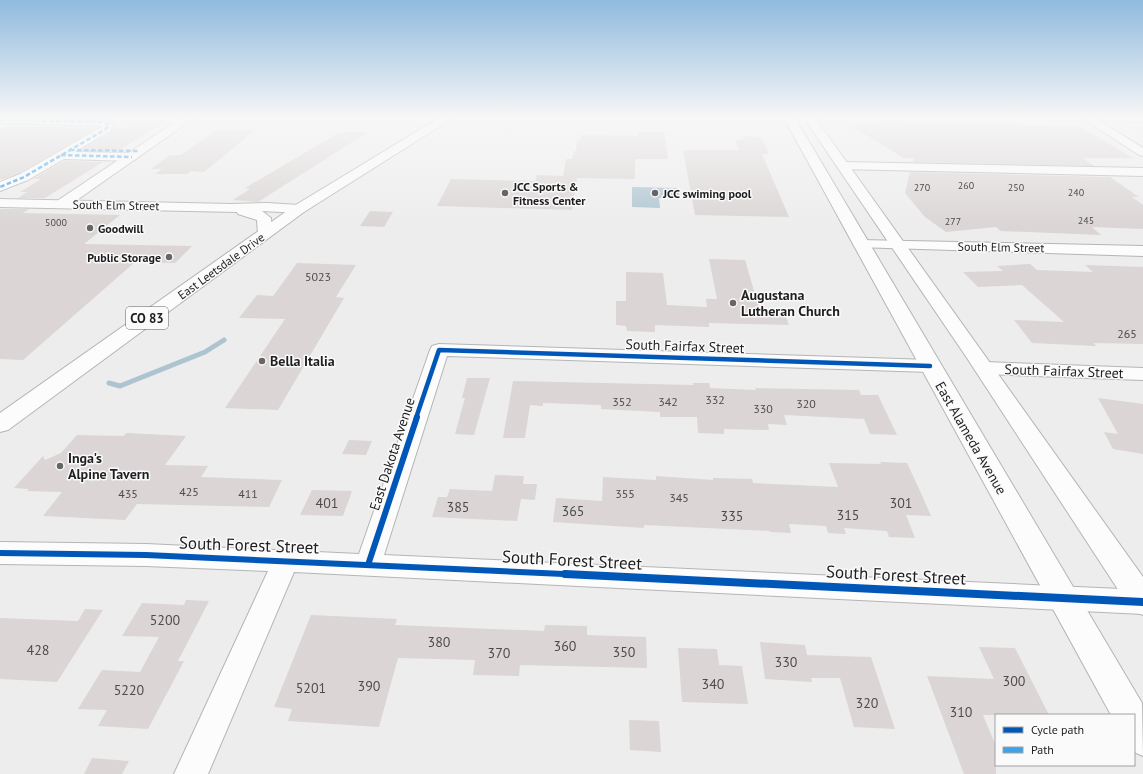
<svg xmlns="http://www.w3.org/2000/svg" width="1143" height="774" font-family="'PT Sans',sans-serif">
<rect width="100%" height="100%" fill="#ededee"/>
<!-- water -->
<path fill="#adc4d0" d="M632,187L678,188L680,198H659L660,208L632,207Z"/>
<g fill="none" stroke-linecap="round" stroke-linejoin="round">
<!-- stream -->
<path stroke="#adc4d0" stroke-width="5" d="M109,383L120,386L205,352L224,340"/>
</g>
<!-- building -->
<g fill="#dbd5d5">
<path d="M139,120L166,121L118,151H80L111,132L114,128H125Z"/>
<path d="M882,122L1079,126L1133,158H1083L1094,166L913,162L914,158H904L853,127H857L854,125Z"/>
<path d="M9,126L97,128L19,173L4,179H0V130Z"/>
<path d="M216,130H255L204,172L191,171L187,174H155L162,169H151L170,155H181Z"/>
<path d="M340,132H368L258,202L233,200L250,189L245,188Z"/>
<path d="M638,132H664L668,159H635V179L577,178L572,210L437,206L451,179L535,181L537,175L563,176L566,159H572L574,151H576L577,140H580L581,135L638,136Z"/>
<path d="M743,136L761,137L769,154H762L789,217L695,215L683,150H739L735,140L744,139Z"/>
<path d="M64,161L103,162L45,198H18L27,192H20L41,179H33Z"/>
<path d="M910,172L1110,177L1139,197H1132L1143,205V229L1092,227L1101,235L1001,231L996,227L946,232L925,217L905,193Z"/>
<path d="M0,209H29L23,213L120,215L84,244L192,246L175,263L135,262L23,360L0,359Z"/>
<path d="M370,211L393,212L384,227L360,226Z"/>
<path d="M709,259L745,260L759,308L783,309L789,325L709,323V327L655,325V332L627,331L626,326L616,325V301H626V272L663,273L667,305L707,307L706,299H717Z"/>
<path d="M297,263L356,265L336,297L344,298L278,410L225,408L285,319L239,318L257,295L273,296Z"/>
<path d="M1030,264L1037,270L1093,272L1085,265L1143,267V344L1094,343L1096,346L1032,343L1014,320L1064,322L1022,285L978,287L963,272L1003,271L997,266Z"/>
<path d="M467,378H490L474,435L455,434L465,398H462Z"/>
<path d="M513,381L693,385V383H709L710,388L756,390L755,388L859,390L861,395H878L897,435L870,434L864,419L784,415L787,425L768,424L769,430L724,429V434L698,433L697,417H660V412L601,409V405L543,403V406L530,405L525,438H503Z"/>
<path d="M1098,398L1143,404V454L1113,449L1104,432L1118,434Z"/>
<path d="M126,433L186,436L165,465L208,466L201,477L282,480L269,507L137,504L125,520L43,516L62,492L27,491L29,489L14,488L43,456L45,460L61,453L77,435L124,436Z"/>
<path d="M349,440L372,441L366,455L342,454Z"/>
<path d="M880,462L907,463L920,491L931,516L906,515L915,538L889,537L887,531L844,528L846,534L828,533L826,526L789,524L791,533L770,532V531L644,525V528L553,522L556,498L602,501L603,477L656,480V476L713,480V478L752,479L753,483L838,487L829,463L881,464Z"/>
<path d="M495,475L524,476L523,484H537L535,500L521,499L517,521L432,517L438,497H447L450,489L492,491Z"/>
<path d="M312,490L352,491L343,516L300,515Z"/>
<path d="M186,600L209,601L178,661H184L148,729L98,726L107,710L78,709L102,670L140,672L159,637L122,636L142,603L184,605Z"/>
<path d="M85,609L103,610L57,682L0,679V618L78,621Z"/>
<path d="M311,615L397,619L395,625L544,631L545,625L587,626V635L646,637L647,668L520,665L519,676L473,675L475,660L398,658L379,727L288,721L292,709L274,707Z"/>
<path d="M760,642L805,645L807,655L871,657L895,729L854,727L840,678H811L812,682L765,679Z"/>
<path d="M979,647L1015,648L1049,715H983L996,746V774H964L927,676L994,679Z"/>
<path d="M678,648L717,649L719,665L742,666L748,704L682,702Z"/>
<path d="M629,720L659,721L661,752L630,750Z"/>
<path d="M92,758L129,761L122,774H84Z"/>
</g>
<g fill="none" stroke-linecap="round" stroke-linejoin="round">
<defs>
<g id="street">
<path d="M0,118L108,120L114,125L110,131L75,152L132,153L136,155L138,157L136,159L132,161L64,159L28,180L0,191V182L20,174L103,126L0,123Z"/>
<path d="M1082,118H1095L1143,148V156L1139,155Z"/>
<path d="M1099,118H1143V122L1104,121Z"/>
<path d="M844,162L1143,168V176L840,169L838,166L840,163Z"/>
<path d="M0,199L231,204L267,203L299,205L304,206L306,209L304,212L299,213L262,211L271,218L272,234L270,237L265,238L260,237L258,234L257,220L238,214L237,212L0,207Z"/>
<path d="M860,240L1143,246V256L855,247L853,244L855,241Z"/>
<path d="M439,344L930,360L937,362L940,366L937,370L930,372L447,356L384,555L1143,590V614L294,572L208,774H174L268,571L146,566L0,564V542L146,544L359,554L430,350L432,346Z"/>
<path d="M984,362L1143,368V380L984,374L977,372L974,368L977,364Z"/>
</g>
<path id="secondary" d="M181,118H194L67,207L62,208L57,207L55,204L57,201Z"/>
<g id="primary">
<path d="M439,118H453L304,212L8,430L0,432V413L294,206Z"/>
<path d="M784,118H795L1142,703L1143,756L1134,752V715H1111Z"/>
<path d="M804,118H815L1143,577V615L1132,611L967,358Z"/>
</g>
</defs>
<!-- street casing -->
<use href="#street" stroke="#b5b5b6" stroke-width="2"/>
<!-- secondary casing -->
<use href="#secondary" stroke="#b5b5b6" stroke-width="2"/>
<!-- primary casing -->
<use href="#primary" stroke="#b5b5b6" stroke-width="2"/>
<!-- street -->
<use href="#street" fill="#fcfcfc" fill-rule="evenodd"/>
<!-- secondary -->
<use href="#secondary" fill="#fcfcfc" fill-rule="evenodd"/>
<!-- primary -->
<use href="#primary" fill="#fcfcfc" fill-rule="evenodd"/>
<!-- quiet -->
<g stroke="#3da2ea" stroke-width="2.5" stroke-dasharray="4.5 2.5" stroke-linecap="butt">
<path d="M0,120L104,122L109,125L106,129L24,177L0,187"/>
<path d="M70,150L140,151"/>
<path d="M61,155L132,157"/>
</g>
<defs>
<path id="cycleway-far2" d="M416,418L439,350L930,366"/>
<g id="cycleway-far1">
<path d="M0,553L146,555L586,575"/>
<path d="M368,565L417,417"/>
</g>
<path id="cycleway" d="M565,574L1143,602"/>
</defs>
<!-- cycleway-far2 casing -->
<use href="#cycleway-far2" stroke="#fafafb" stroke-width="7"/>
<!-- cycleway-far1 casing -->
<use href="#cycleway-far1" stroke="#fafafb" stroke-width="8"/>
<!-- cycleway casing -->
<use href="#cycleway" stroke="#fafafb" stroke-width="10"/>
<!-- cycleway-far2 -->
<use href="#cycleway-far2" stroke="#0057b8" stroke-width="4.5"/>
<!-- cycleway-far1 -->
<use href="#cycleway-far1" stroke="#0057b8" stroke-width="6"/>
<!-- cycleway -->
<use href="#cycleway" stroke="#0057b8" stroke-width="8"/>
</g>
<!-- sky -->
<linearGradient id="sky" x2="0" y2="1"><stop stop-color="#90bade"/><stop offset="0.52" stop-color="#f7f7f7"/><stop offset="1" stop-color="#f7f7f7" stop-opacity="0"/></linearGradient>
<rect width="1143" height="227" fill="url(#sky)"/>
<!-- markers -->
<g fill="#666667" stroke="#fafafb" stroke-width="1.5">
<circle cx="505" cy="193" r="4"/>
<circle cx="655" cy="193" r="4"/>
<circle cx="90" cy="228" r="4"/>
<circle cx="169" cy="257" r="4"/>
<circle cx="733" cy="303" r="4"/>
<circle cx="262" cy="361" r="4"/>
<circle cx="60" cy="466" r="4"/>
</g>
<g text-anchor="middle" dominant-baseline="central" stroke-width="3" stroke-linejoin="round" paint-order="stroke">
<!-- far-number labels -->
<g font-size="10" fill="#4d4c4c">
<text x="966" y="185">260</text>
<text x="922" y="187">270</text>
<text x="1016" y="187">250</text>
<text x="1076" y="192">240</text>
<text x="1086" y="220">245</text>
<text x="953" y="221">277</text>
<text x="56" y="222">5000</text>
</g>
<!-- far-poi labels -->
<g font-size="12" font-weight="bold" fill="#1e1e1f" stroke="#fafafb" text-anchor="start">
<text x="513" y="186">JCC Sports &amp;<tspan x="513" dy="14">Fitness Center</tspan></text>
<text x="663" y="193">JCC swiming pool</text>
<text x="98" y="228">Goodwill</text>
<text x="161" y="257" text-anchor="end">Public Storage</text>
</g>
<!-- far-street labels -->
<g font-size="12" fill="#1e1e1f" stroke="#fafafb">
<text transform="translate(116 205) rotate(1)">South Elm Street</text>
<text transform="translate(1001 247) rotate(1)">South Elm Street</text>
<text transform="translate(221 266) rotate(-36)">East Leetsdale Drive</text>
</g>
<!-- number labels -->
<g font-size="12" fill="#4d4c4c">
<text x="318" y="276">5023</text>
<text x="1127" y="333">265</text>
<text x="715" y="399">332</text>
<text x="622" y="401">352</text>
<text x="668" y="401">342</text>
<text x="806" y="403">320</text>
<text x="763" y="408">330</text>
<text x="189" y="491">425</text>
<text x="128" y="493">435</text>
<text x="248" y="493">411</text>
<text x="625" y="493">355</text>
<text x="679" y="497">345</text>
</g>
<!-- shield labels -->
<rect fill="#fafafb" stroke="#606061" stroke-width="1" x="126" y="307" width="42" height="22" rx="3"/>
<g font-size="13" font-weight="bold" fill="#1e1e1f">
<text x="147" y="318">CO 83</text>
</g>
<!-- poi labels -->
<g font-size="14" font-weight="bold" fill="#1e1e1f" stroke="#fafafb" text-anchor="start">
<text x="741" y="295">Augustana<tspan x="741" dy="16">Lutheran Church</tspan></text>
<text x="270" y="361">Bella Italia</text>
<text x="68" y="458">Inga's<tspan x="68" dy="16">Alpine Tavern</tspan></text>
</g>
<!-- street labels -->
<g font-size="14" fill="#1e1e1f" stroke="#fafafb">
<text transform="translate(685 346) rotate(2)">South Fairfax Street</text>
<text transform="translate(1064 371) rotate(2)">South Fairfax Street</text>
<text transform="translate(971 438) rotate(60)">East Alameda Avenue</text>
<text transform="translate(392 454) rotate(-72)">East Dakota Avenue</text>
</g>
<!-- near-number labels -->
<g font-size="14" fill="#4d4c4c">
<text x="327" y="503">401</text>
<text x="901" y="503">301</text>
<text x="458" y="507">385</text>
<text x="573" y="511">365</text>
<text x="848" y="515">315</text>
<text x="732" y="516">335</text>
<text x="165" y="620">5200</text>
<text x="439" y="642">380</text>
<text x="565" y="646">360</text>
<text x="38" y="650">428</text>
<text x="624" y="652">350</text>
<text x="499" y="653">370</text>
<text x="786" y="662">330</text>
<text x="1014" y="681">300</text>
<text x="713" y="684">340</text>
<text x="369" y="686">390</text>
<text x="311" y="688">5201</text>
<text x="129" y="690">5220</text>
<text x="867" y="703">320</text>
<text x="961" y="712">310</text>
</g>
<!-- near-street labels -->
<g font-size="17" fill="#1e1e1f" stroke="#fafafb">
<text transform="translate(249 545) rotate(2)">South Forest Street</text>
<text transform="translate(572 560) rotate(3)">South Forest Street</text>
<text transform="translate(896 575) rotate(3)">South Forest Street</text>
</g>
</g>
<!-- legend -->
<rect x="995" y="714" width="140" height="52" fill="#fafafb" stroke="#a2a2a3"/>
<rect x="1003" y="727" width="20" height="6" fill="#0057b8" stroke="#a2a2a3"/>
<text x="1031" y="734" font-size="12" fill="#1e1e1f">Cycle path</text>
<rect x="1003" y="747" width="20" height="6" fill="#3da2ea" stroke="#a2a2a3"/>
<text x="1031" y="754" font-size="12" fill="#1e1e1f">Path</text>
</svg>
